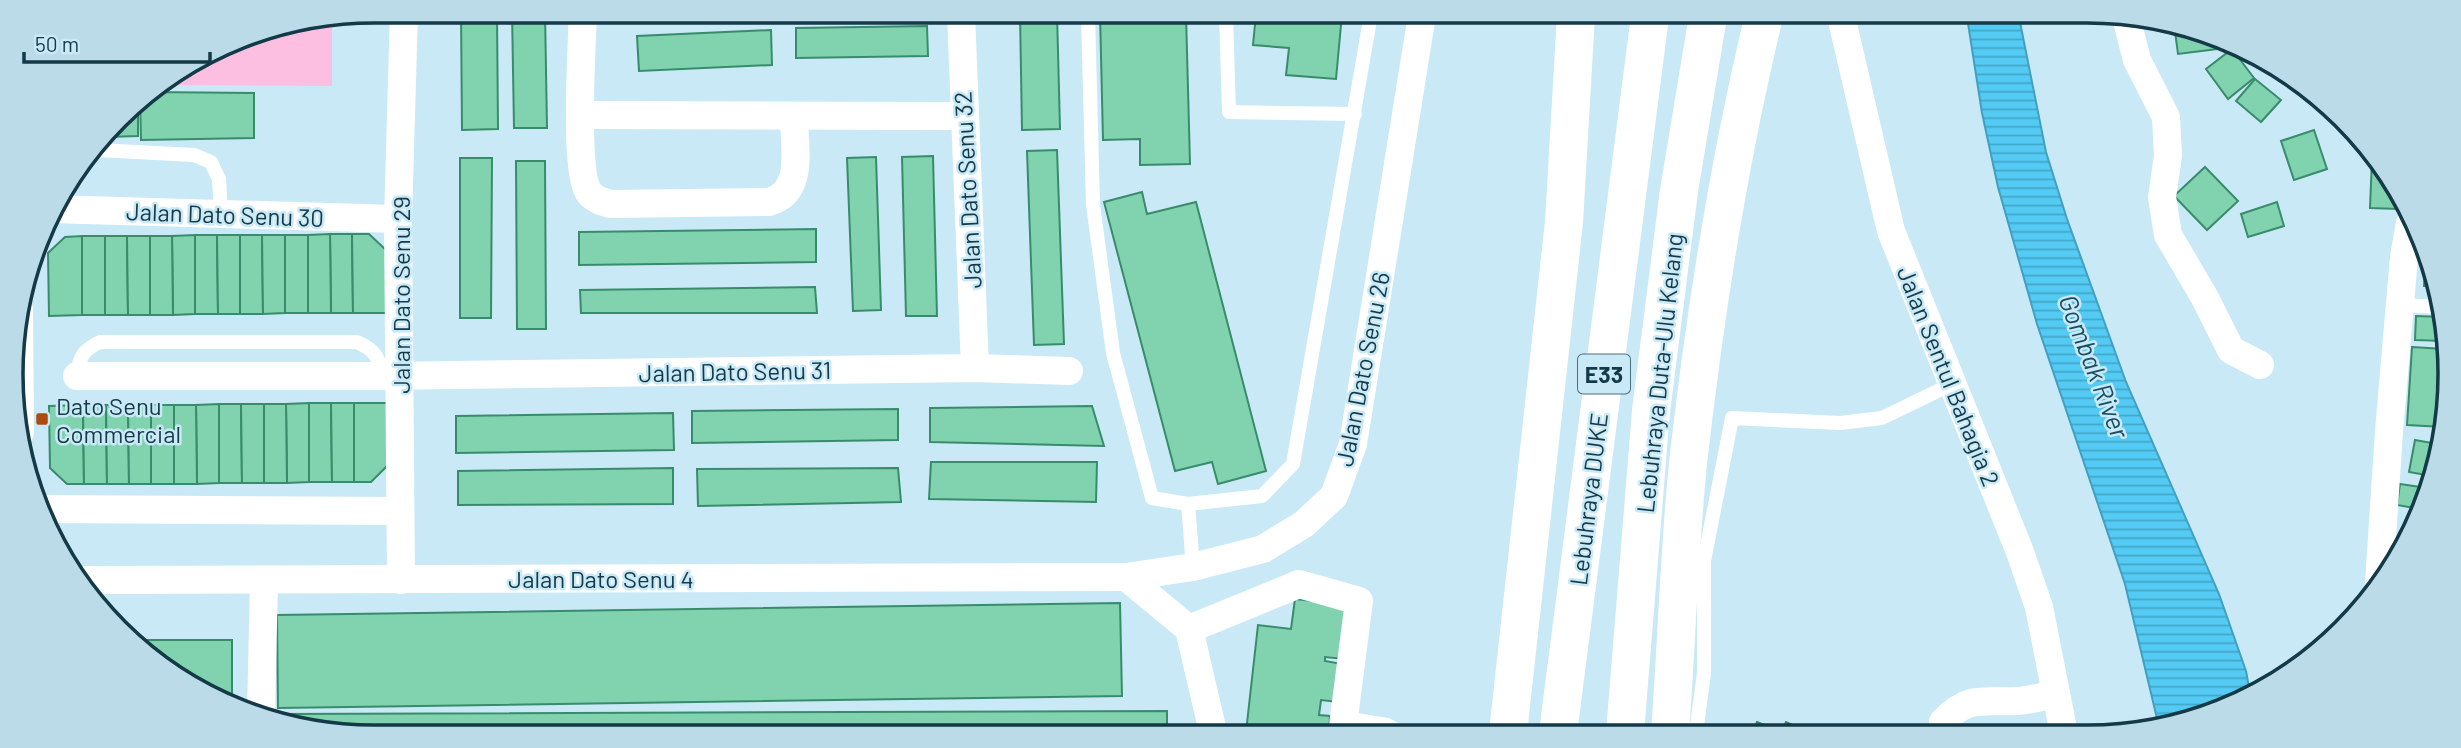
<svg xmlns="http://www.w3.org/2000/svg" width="2461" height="748" font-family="Barlow,sans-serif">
<defs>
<pattern id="water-rules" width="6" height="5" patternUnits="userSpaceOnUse" patternTransform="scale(1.75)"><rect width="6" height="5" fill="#54cbf4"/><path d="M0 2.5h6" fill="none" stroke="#44a6c7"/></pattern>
</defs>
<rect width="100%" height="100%" fill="#c9e9f7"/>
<!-- pitch -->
<path fill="#fcbfe1" d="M332,19V86L160,85L235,38Z"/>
<!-- water -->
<path fill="url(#water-rules)" stroke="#41a0c0" stroke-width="2" d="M1967,17H2019L2046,152L2067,219L2126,382L2219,594L2246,671L2251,698L2247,700L2159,727L2125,584L2037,324L1998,187L1982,113Z"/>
<!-- building -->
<g fill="#81d3af" stroke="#388c6b" stroke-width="2">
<path d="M461,11H497L498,129L462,130Z"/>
<path d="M512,11H545L547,128H514Z"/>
<path d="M625,11L708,12L625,14Z"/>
<path d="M1020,13H1057L1060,129L1022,130Z"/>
<path d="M1100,13L1186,14L1190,164L1140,165V139L1103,140Z"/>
<path d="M1256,14H1342L1336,79L1286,75L1289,48L1253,45Z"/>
<path d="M2174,24L2225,45V48L2178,54Z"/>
<path d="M927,26L928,56L796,58V28Z"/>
<path d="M771,30L772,65L639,71L637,36Z"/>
<path d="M2232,49L2254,78L2228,99L2206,69Z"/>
<path d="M2255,79L2281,100L2261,122L2236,101Z"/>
<path d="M148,92L254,93V138L141,140L140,97Z"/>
<path d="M133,102H138V136L107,137Z"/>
<path d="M2314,130L2327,169L2294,180L2281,141Z"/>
<path d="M1057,150L1064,344L1034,345L1027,151Z"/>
<path d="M933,156L937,316H906L902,157Z"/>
<path d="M876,157L881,310L853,311L847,158Z"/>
<path d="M460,158H492L491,318H460Z"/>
<path d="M2372,159H2377L2389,172L2400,197L2399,209L2370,208Z"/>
<path d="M516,161H545L546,329H517Z"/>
<path d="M2205,167L2238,201L2207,230L2174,196Z"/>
<path d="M1142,192L1147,214L1196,202L1266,471L1218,484L1212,462L1175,471L1104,202Z"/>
<path d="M2277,202L2284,226L2248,237L2241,214Z"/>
<path d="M816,229V262L579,265V232Z"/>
<path d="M330,234H352L353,313H331Z"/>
<path d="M330,234L331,313H308V235Z"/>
<path d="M352,234H369L387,251V313H353Z"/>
<path d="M195,235V314L173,315L172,236Z"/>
<path d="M195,235H217L218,314H195Z"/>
<path d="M217,235H240V314H218Z"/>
<path d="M240,235H262L263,314H240Z"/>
<path d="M262,235H285V313L263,314Z"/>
<rect x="285" y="235" width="23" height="78"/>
<path d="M82,236V315L49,316L48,253L65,237Z"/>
<rect x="82" y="236" width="23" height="79"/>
<path d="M105,236H127L128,315H105Z"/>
<path d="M127,236H150V315H128Z"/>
<path d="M150,236H172L173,315H150Z"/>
<path d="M2425,260L2437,286H2424Z"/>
<path d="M815,287L817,313H581L580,290Z"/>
<path d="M2416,316L2444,317V341L2415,340Z"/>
<path d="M2412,347L2444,349L2443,427L2407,425Z"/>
<path d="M309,403V482L287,483L286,404Z"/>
<path d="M309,403H331L332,482H309Z"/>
<path d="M331,403H354V482H332Z"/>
<path d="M354,403H388V465L371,482H354Z"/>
<path d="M219,404H241L242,483H219Z"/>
<path d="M219,404V483L197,484L196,405Z"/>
<path d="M241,404H264V483H242Z"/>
<path d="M264,404H286L287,483H264Z"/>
<path d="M83,405L84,484H67L50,468L49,406Z"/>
<path d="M83,405H106L107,484H84Z"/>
<path d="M106,405H128L129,484H107Z"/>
<path d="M128,405H151V484H129Z"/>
<rect x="151" y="405" width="23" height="79"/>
<path d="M174,405H196L197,484H174Z"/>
<path d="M1092,406L1104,446L930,442V408Z"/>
<path d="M898,409V440L692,443V411Z"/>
<path d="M673,413L674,450L456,453V416Z"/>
<path d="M2415,440L2443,445L2432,476L2409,472Z"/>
<path d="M931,462H1097L1096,502L929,499Z"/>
<path d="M673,468V504L458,505V471Z"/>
<path d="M898,468L901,502L698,506L697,469Z"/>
<path d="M2400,484L2428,488L2420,509L2397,505Z"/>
<path d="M1295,599L1351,605L1344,659L1325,657V661L1342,664L1338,702L1321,700L1319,715L1330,716L1329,733L1246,732L1258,625L1291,629Z"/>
<path d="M1120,603L1122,696L278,708L277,615Z"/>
<path d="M136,640H232V701L172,676Z"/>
<path d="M1167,711V732L303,730L275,719V714Z"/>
<path d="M1757,722L1781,732L1786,722L1813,734H1752Z"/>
</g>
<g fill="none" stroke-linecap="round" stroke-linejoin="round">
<!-- lane -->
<g stroke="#fff" stroke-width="14">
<path d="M1088,13L1093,205L1113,353L1152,498L1188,504L1193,567"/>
<path d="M1226,14L1229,112L1355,114"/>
<path d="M97,150L194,155L211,162L219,179L221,214"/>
<path d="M2400,305L2444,307"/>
<path d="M77,376C79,357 83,350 100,342H357C375,350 379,357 382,376"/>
<path d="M1188,504L1262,496L1293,464L1371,14"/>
<path d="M1344,718L1387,725L1402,733"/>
<path d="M1696,733L1704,673V561L1732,418L1840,423L1882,418L1952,384"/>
</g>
<!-- street -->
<g stroke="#fff" stroke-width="28">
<path d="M583,11C582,45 574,166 588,191C593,199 602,202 611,204L769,202C805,192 794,148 794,117"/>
<path d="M961,13L975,368"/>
<path d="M1841,16L1891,231L2020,552L2039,607L2064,734"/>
<path d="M2126,17L2137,60L2166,117L2168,156L2162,197L2168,235L2205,298L2231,350L2260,365"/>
<path d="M580,115L963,116"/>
<path d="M51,209L398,219"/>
<path d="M19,309L20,432"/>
<path d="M77,376H382L975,368L1069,371"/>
<path d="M41,509L400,511"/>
<path d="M1126,577L1189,629L1213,732"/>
<path d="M76,580L1126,577L1193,567L1263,549L1304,524L1334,496L1353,444L1422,15"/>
<path d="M401,580L398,219L404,11"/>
<path d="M2379,583L2389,431L2404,257L2410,223"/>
<path d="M1189,629L1299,584L1359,601L1342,733"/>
<path d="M261,713L264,581"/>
<path d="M1943,722C1969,694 1984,703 2018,701C2031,700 2044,696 2056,694"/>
</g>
<!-- highway -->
<g stroke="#fff" stroke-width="38">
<path d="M1508,733L1564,222L1576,15"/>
<path d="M1558,733L1650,16"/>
<path d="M1625,733L1651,411L1679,191L1708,16"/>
<path d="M1670,733C1677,640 1679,546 1689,454C1706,307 1729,160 1764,16"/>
</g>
</g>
<!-- markers -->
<rect fill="#ad4912" stroke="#c9e9f7" stroke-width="2.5" x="35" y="412" width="14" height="14" rx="3.5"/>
<g text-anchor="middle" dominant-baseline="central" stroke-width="5" stroke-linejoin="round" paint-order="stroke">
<!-- shield labels -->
<rect fill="#c9e9f7" stroke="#4a6e7c" stroke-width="2" x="1578" y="354.5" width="52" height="39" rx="5"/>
<g font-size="23" font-weight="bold" fill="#143a47">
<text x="1604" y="374">E33</text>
</g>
<!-- street labels -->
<g font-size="24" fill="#143a47" stroke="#c9e9f7">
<text transform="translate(967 190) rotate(-93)">Jalan Dato Senu 32</text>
<text transform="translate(225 214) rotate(2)">Jalan Dato Senu 30</text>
<text transform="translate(400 295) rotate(-90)">Jalan Dato Senu 29</text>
<text transform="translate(1362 369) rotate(-79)">Jalan Dato Senu 26</text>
<text transform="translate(735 371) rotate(-1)">Jalan Dato Senu 31</text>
<text transform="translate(1659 373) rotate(-84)">Lebuhraya Duta-Ulu Kelang</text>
<text transform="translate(1949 376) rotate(68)">Jalan Sentul Bahagia 2</text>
<text transform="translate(1588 499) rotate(-83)">Lebuhraya DUKE</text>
<text x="601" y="578">Jalan Dato Senu 4</text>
</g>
<!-- poi labels -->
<g font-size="24" fill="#143a47" stroke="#c9e9f7" text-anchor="start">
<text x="56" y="405">Dato Senu<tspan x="56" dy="28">Commercial</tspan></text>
</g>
<!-- water labels -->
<g font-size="26" font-style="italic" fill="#1c4e60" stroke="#c9e9f7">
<text transform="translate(2095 366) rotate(69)">Gombak River</text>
</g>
</g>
<!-- crop -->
<path d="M0 0H2461V748H0ZM374 23H2087A351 351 0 0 1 2438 374V374A351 351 0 0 1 2087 725H374A351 351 0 0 1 23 374V374A351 351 0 0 1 374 23Z" fill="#bbdbe9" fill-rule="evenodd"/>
<path fill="none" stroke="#143a47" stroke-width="3.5" d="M374 23H2087A351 351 0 0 1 2438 374V374A351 351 0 0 1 2087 725H374A351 351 0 0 1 23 374V374A351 351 0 0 1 374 23Z"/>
<!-- scale -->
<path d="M24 52v10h186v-10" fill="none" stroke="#143a47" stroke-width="3.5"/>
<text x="35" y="52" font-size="21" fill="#143a47" stroke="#c9e9f7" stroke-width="5" paint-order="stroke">50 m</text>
</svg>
